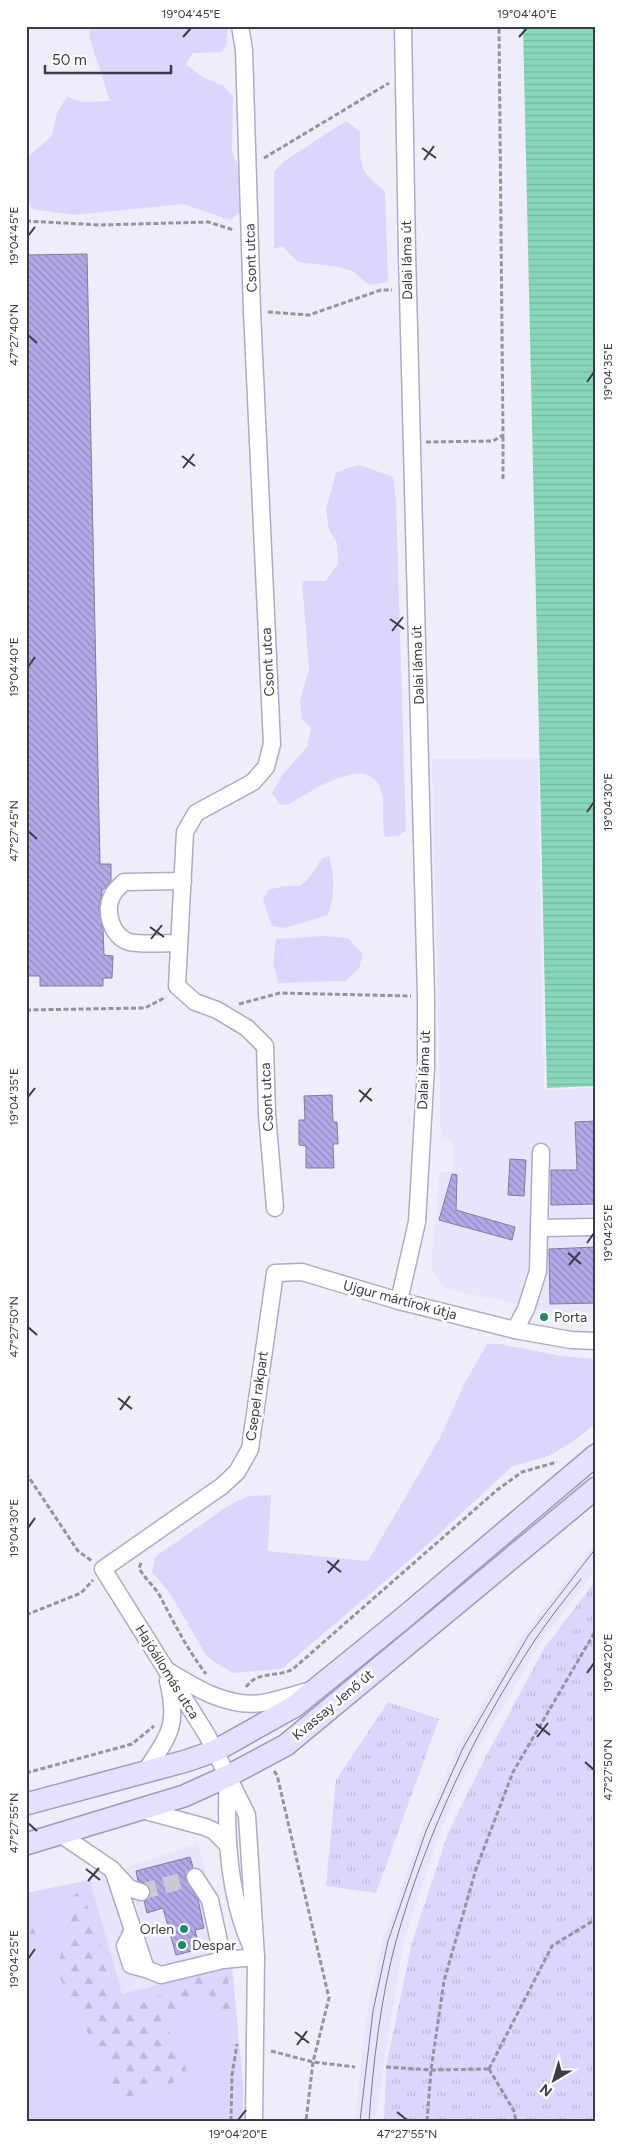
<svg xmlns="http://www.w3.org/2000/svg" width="622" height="2147" font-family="Figtree,sans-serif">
<defs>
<pattern id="forest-firs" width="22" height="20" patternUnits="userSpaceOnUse" patternTransform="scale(1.25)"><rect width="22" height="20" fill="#dbd7fc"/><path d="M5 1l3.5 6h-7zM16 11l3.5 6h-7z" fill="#bdb9d9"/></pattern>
<pattern id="park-tufts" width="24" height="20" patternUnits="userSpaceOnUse" patternTransform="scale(1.25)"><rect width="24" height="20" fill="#dbd7fc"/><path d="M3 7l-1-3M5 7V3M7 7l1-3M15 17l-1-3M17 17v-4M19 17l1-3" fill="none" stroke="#bdb9d9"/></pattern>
<pattern id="water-rules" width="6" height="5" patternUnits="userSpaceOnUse" patternTransform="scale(1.25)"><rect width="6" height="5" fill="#87d7b9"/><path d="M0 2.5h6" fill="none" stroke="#75b9a0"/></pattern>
<pattern id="building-back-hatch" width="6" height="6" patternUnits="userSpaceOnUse" patternTransform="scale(1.25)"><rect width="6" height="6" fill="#b2a9e9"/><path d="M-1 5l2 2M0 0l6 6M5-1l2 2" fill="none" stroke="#928bbf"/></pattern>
</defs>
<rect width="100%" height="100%" fill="#efedfa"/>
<!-- built -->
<g fill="#e7e4fc">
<path d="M538,758L544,1090L596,1088V1318H574L445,1288L431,1269L440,1172H453V1141L441,1140L432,759Z"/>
<path d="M596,1541V1569L542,1640L477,1750L440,1832L403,1942L375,2121H355L366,2019L383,1940L422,1829L457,1748L522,1636Z"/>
<path d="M198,1843L232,1966L122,1994L90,1880Z"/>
</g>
<!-- grass -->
<g fill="#dbd7fc">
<path d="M90,26H227V42L222,52L193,53L186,64L204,78L224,86L233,97L232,152L238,166L243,210L230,220L183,204L74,215L32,209L26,197V162L31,154L52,136L57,113L67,96L82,102L110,101L89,36Z"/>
<path d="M346,121L360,132C360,165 358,170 385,191L388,282L369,285L354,272L340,267L298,262L282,246L274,249V172L283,162Z"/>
<path d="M360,465L393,477L396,499L406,830L399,836L385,837C381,823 385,808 382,794C371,748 310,793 287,805L279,804L272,793L281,777L307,747L311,729L302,719L300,701L309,669L302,581H326L338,564L337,543L329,530L326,509L336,473L350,467Z"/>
<path d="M329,856C335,877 335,894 328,915L285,928L272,926L263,901L268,890L284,886H300L310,877L322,858Z"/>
<path d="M323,936L348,938L363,954L359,968L345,981L279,983L273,964L276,939Z"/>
<path d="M487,1344H500L561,1356L596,1359V1423L578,1438L549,1456L513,1466L419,1552L282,1669L233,1673L214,1662L206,1655L169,1592L152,1572L155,1557L226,1507L248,1496L271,1495L268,1551L368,1561L441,1436L464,1384Z"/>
<path d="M90,1880L122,1994L232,1966L243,2085V2121H26V1893Z"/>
</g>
<!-- forest -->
<g fill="url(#forest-firs)">
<path d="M82,1889L112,1984L132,2003L184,1989L195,1977L216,1972L228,1976L231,2011H218L207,1991L164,2021L190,2077L121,2100L56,1970L69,1928L72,1897Z"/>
<path d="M26,1915L37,1936L32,1951L26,1957Z"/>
</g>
<!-- park -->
<g fill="url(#park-tufts)">
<path d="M596,1580V2121H384L386,2067L412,1942L448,1833L486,1756L545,1647Z"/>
<path d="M388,1702L439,1719L376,1893L326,1886L336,1780Z"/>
</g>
<!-- water -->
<path fill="url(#water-rules)" d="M523,26H596V1086L547,1088Z"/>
<!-- building -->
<g fill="url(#building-back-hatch)" stroke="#817d99">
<path d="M87,254L100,864H111V881L102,891L99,910L103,929L104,955L113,956L112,978H103V986H40V976H26V255Z"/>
<path d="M332,1095L333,1122H337L338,1144H333L334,1168H306V1146L299,1145V1120H305L304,1096Z"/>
<path d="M596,1121V1204L551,1205V1170H577L575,1122Z"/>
<path d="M510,1159L526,1160L524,1196L508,1195Z"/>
<path d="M452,1174L457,1175L456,1210L515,1227L512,1240L439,1220Z"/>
<path d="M596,1247V1303L550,1304L549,1249Z"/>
<path d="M190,1857L193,1867L186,1872L185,1878L198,1899L204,1928L195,1930L200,1949L176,1955L163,1908L147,1913L144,1901L150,1896L151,1890L148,1885L138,1881L136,1871Z"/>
</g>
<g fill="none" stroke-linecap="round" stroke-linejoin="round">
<!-- minor-tunnel -->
<path stroke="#cbc9d6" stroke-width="16" stroke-dasharray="16 8" stroke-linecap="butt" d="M141,1892L195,1877"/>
<defs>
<g id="minor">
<path d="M240,26L244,50L252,311L272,744L266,767L253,782L196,813L185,832L177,986L195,1002L217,1010L247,1028L265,1046L267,1114L275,1208"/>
<path d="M179,943C166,943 141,945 129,942C112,936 104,912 112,896C114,891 120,886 124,882L183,881"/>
<path d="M539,1228L596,1227"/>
<path d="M399,1301L417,1222L426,1067V997L407,252L403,26"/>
<path d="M515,1330L526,1309L538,1271L541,1152"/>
<path d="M168,1671C196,1688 228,1708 262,1703C279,1700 296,1694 312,1690"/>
<path d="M145,1772C169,1735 179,1726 168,1681"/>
<path d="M228,1778C225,1832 229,1896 251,1946"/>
<path d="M142,1810L205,1827L214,1831L228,1845"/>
<path d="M60,1834L113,1870L146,1969L161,1975L223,1960L256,1957"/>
<path d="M116,1874L129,1888L141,1892"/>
<path d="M195,1877L210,1900L223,1960"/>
<path d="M133,1930L125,1946L131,1965L146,1969"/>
<path d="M254,2121L256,1957L247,1815L207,1735L103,1569L222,1486L237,1472L250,1449L275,1273L302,1272L399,1301L515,1330L571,1340L596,1341"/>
</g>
<g id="major">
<path d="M26,1804L186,1761L215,1751L295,1706L401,1620L596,1455"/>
<path d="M26,1844L184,1796L228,1776L286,1745L596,1488"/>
</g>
</defs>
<!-- minor casing -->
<use href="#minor" stroke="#aeabc9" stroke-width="19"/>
<!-- major casing -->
<use href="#major" stroke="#9e99bf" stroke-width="24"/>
<!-- path -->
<g stroke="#94939f" stroke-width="3" stroke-dasharray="5 2.5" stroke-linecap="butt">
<path d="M264,158L389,83"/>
<path d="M26,221L100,225L208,222L234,230"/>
<path d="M268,312L309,315L381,290H392"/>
<path d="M426,442L493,441L503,435L499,26"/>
<path d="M503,479V435"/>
<path d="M239,1004L280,993L411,996"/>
<path d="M26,1010L145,1008L166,997"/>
<path d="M26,1473L78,1551L92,1561"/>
<path d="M141,1563L139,1568C145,1579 154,1586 160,1596C174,1623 187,1649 206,1674"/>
<path d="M26,1615L81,1593L93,1580"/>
<path d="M246,1687C258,1670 277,1678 293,1669L497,1490L522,1472L557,1462"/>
<path d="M274,1771L277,1775L329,1998L313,2062L306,2121"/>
<path d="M26,1773L132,1744L154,1726"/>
<path d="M271,2051L313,2062L355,2067"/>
<path d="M386,2067L431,2070L489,2069"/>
<path d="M489,2069L552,1946L596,1919"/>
<path d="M489,2069L514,2111L516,2121"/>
<path d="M231,2121L232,2075L237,2044"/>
<path d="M427,2121L431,2070L444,1981L476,1869L513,1772L596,1630"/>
</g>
<!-- minor -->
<use href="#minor" stroke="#fff" stroke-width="16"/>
<!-- major -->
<use href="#major" stroke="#e5e0ff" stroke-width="21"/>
<!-- tram -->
<g stroke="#7c7a87" stroke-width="1">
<path d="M360,2121L373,2011L388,1941L426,1831L463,1748L528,1636L596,1548"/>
<path d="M369,2121C373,2064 381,1996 396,1941C426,1835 474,1732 535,1640C549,1619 565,1599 581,1579"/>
</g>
</g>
<!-- ticks -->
<path fill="none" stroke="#3c3b47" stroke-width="2" d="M183,37L191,28M519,37L527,28M422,148L436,158M424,160L434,146M28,236L35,227M28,335L37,343M587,382L594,372M182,456L195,466M183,468L194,454M390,619L404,629M392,631L403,617M28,667L35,657M587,812L594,802M28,831L37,839M150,927L164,937M151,939L162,925M359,1090L372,1101M28,1097L35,1088M360,1102L371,1088M587,1243L594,1233M568,1253L581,1264M569,1265L580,1252M28,1327L37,1335M118,1398L132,1409M120,1410L130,1396M28,1528L35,1518M327,1561L341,1572M328,1573L339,1560M587,1673L594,1663M536,1724L550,1735M537,1737L548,1723M585,1762L594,1770M28,1823L37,1831M86,1869L100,1880M88,1881L99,1868M28,1959L35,1949M295,2032L309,2043M297,2045L307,2031M397,2112L407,2120M238,2120L246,2110"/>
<!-- markers -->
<g fill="#198a6a" stroke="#fff" stroke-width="2">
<circle cx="544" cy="1317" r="5"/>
<circle cx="184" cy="1929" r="5"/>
<circle cx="182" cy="1945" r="5"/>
</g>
<g text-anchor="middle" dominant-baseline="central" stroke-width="5" stroke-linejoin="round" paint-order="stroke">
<!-- street labels -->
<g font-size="14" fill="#3c3b47" stroke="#fff">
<text transform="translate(251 258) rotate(-92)">Csont utca</text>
<text transform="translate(407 260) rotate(-91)">Dalai láma út</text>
<text transform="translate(268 662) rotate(-93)">Csont utca</text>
<text transform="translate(418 665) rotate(-92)">Dalai láma út</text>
<text transform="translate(424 1070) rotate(-88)">Dalai láma út</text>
<text transform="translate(267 1097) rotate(-93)">Csont utca</text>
<text transform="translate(400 1300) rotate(15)">Ujgur mártírok útja</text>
<text transform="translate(257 1396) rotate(-82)">Csepel rakpart</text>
<text transform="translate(167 1672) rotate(58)">Hajóállomás utca</text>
<text transform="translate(333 1705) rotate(-40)">Kvassay Jenő út</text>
</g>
<!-- poi labels -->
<g font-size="14" fill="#3c3b47" stroke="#fff" text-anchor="start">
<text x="554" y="1317">Porta</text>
<text x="174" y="1929" text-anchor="end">Orlen</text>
<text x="192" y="1945">Despar</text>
</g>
</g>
<!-- border -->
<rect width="622" height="2147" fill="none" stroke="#ffffff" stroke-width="55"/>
<!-- north arrow -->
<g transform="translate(554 2080) rotate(218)" stroke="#ffffff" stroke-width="4" paint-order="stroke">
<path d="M0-4L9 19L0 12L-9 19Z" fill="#3c3b47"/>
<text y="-8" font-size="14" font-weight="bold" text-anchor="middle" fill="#3c3b47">N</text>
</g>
<!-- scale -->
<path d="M45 65v8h126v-8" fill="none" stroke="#3c3b47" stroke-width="2.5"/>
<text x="52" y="65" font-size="15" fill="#3c3b47" stroke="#ffffff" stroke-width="4" paint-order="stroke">50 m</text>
<rect x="28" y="28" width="566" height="2092" fill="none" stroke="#3c3b47" stroke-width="2"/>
<g font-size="12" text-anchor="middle" fill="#3c3b47">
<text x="191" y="18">19°04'45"E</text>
<text x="527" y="18">19°04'40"E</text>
<text transform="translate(14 236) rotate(-90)" y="4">19°04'45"E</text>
<text transform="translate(14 335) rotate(-90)" y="4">47°27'40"N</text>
<text transform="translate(608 372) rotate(-90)" y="4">19°04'35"E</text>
<text transform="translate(14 667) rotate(-90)" y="4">19°04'40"E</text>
<text transform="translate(608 802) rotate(-90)" y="4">19°04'30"E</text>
<text transform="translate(14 831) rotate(-90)" y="4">47°27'45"N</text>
<text transform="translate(14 1097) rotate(-90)" y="4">19°04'35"E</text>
<text transform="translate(608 1233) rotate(-90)" y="4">19°04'25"E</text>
<text transform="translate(14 1327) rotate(-90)" y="4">47°27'50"N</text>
<text transform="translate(14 1528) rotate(-90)" y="4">19°04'30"E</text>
<text transform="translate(608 1663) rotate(-90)" y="4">19°04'20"E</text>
<text transform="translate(608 1770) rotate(-90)" y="4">47°27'50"N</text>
<text transform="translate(14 1823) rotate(-90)" y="4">47°27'55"N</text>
<text transform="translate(14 1959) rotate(-90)" y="4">19°04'25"E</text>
<text x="238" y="2138">19°04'20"E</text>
<text x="407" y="2138">47°27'55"N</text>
</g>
</svg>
